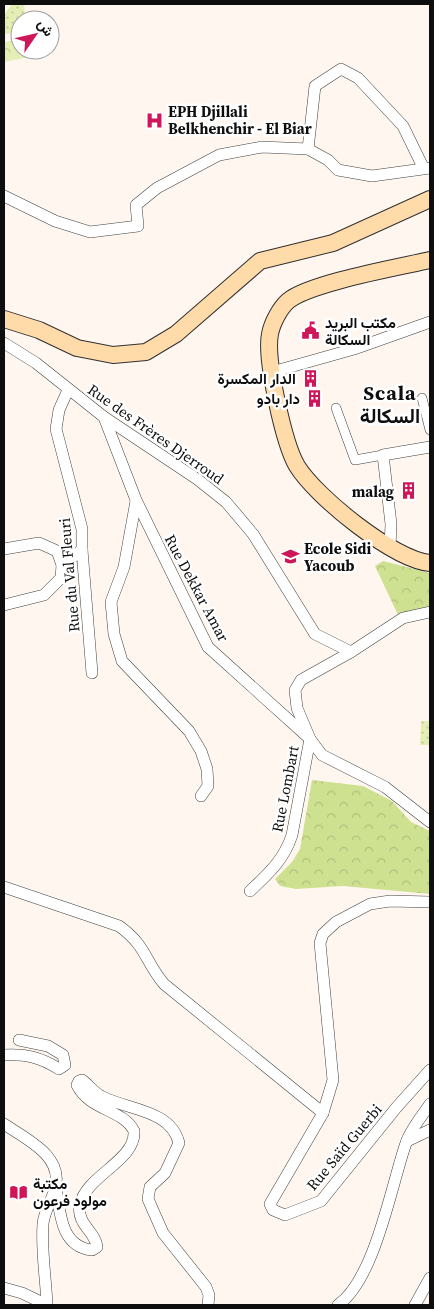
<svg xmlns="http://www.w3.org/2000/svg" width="434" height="1309" font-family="'Source Serif 4',Vazirmatn,serif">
<defs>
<pattern id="grass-dots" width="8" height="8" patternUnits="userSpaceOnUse" patternTransform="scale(1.25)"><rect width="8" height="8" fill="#e5eeb4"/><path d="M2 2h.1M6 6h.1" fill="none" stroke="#c3cb9a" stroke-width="1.8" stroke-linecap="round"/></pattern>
<pattern id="forest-crowns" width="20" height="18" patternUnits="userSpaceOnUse" patternTransform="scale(1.25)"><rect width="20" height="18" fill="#cee191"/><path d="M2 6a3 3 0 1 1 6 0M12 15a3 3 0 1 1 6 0" fill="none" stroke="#b0c07c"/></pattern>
<pattern id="park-crowns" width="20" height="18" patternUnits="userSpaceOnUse" patternTransform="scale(1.25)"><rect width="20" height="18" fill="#e5eeb4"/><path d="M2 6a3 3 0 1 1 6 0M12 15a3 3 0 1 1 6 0" fill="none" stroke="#c3cb9a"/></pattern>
</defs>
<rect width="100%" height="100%" fill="#fff7ef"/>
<!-- grass -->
<g fill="url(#grass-dots)">
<path d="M12,4H24L26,20H20V32L4,34V15Z"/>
<path d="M421,721H430V745H420Z"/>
</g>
<!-- forest -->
<g fill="url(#forest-crowns)">
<path d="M383,561L430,573V612L399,617L375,566Z"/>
<path d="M312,780L363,786L392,801L411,822L430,831V894L343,886L296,889L280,886L275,879L292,862L300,849Z"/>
</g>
<!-- park -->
<path fill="url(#park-crowns)" d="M20,39V50H28L29,57L4,62V42Z"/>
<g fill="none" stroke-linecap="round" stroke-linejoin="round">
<defs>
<g id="pedestrian">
<path d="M422,398L430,430"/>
<path d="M336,408L355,460L383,455"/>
</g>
<g id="minor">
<path d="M308,149L315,86L341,69L358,78L403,126L423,167"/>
<path d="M4,196L55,221L90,232L138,226L136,205L157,188L219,155L262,147L308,149L328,160L338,170L372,176L430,168"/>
<path d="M4,343L36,363L104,417L197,479L226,502L253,534L315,634L351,652L403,618L430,612"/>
<path d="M272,372L354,349L430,322"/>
<path d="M68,390L59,410L56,429L82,529V550L92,673"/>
<path d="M104,417L136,500L208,647L310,739L322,755L385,787L430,822"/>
<path d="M136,501L124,567L111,602L114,634L122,661L189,731L201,751L207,769L208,786L201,796"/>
<path d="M390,547L391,524L383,455L430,447"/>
<path d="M4,549L39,543L57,551L62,565L61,578L44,595L4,605"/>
<path d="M62,565L82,550"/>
<path d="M4,887L119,926C147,946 145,962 164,984L323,1113"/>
<path d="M250,891C268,874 284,860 292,835L310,739L297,708L295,690L301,680L351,652"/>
<path d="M430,902L390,901L370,904L336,922L323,934L320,943L333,1080L323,1113L270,1204L273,1210L285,1215L321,1201L396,1108L430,1070"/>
<path d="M4,1055C26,1054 40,1057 59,1069L65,1065L63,1055L48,1046L19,1040"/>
<path d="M4,1124C26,1139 64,1156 55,1188C52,1201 44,1211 43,1224C41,1251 46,1279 47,1305"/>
<path d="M407,1141L430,1130"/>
<path d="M56,1187C60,1211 60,1247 92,1250L97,1247C96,1232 76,1224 80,1205C86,1175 136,1161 134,1131C123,1109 90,1111 77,1085L79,1081L82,1080C89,1085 95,1094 103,1097C129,1110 171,1110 179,1143L165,1173L150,1187L148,1199L163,1233L206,1287L209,1295L208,1305"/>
<path d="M4,1288L22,1293L47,1305"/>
<path d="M338,1305C375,1279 391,1186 406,1143C410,1130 422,1116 430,1104"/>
<path d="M415,1305L430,1278"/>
</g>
<g id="secondary">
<path d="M430,260C400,267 309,283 288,301C280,308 272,323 270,334C265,359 284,444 297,466C316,497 394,560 430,563"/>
<path d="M4,319L39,330L77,348L113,355L146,352L176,334L260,261L333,243L430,199"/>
</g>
</defs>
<!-- pedestrian casing -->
<use href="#pedestrian" stroke="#414141" stroke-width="10"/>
<!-- minor casing -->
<use href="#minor" stroke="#414141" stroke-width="12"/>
<!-- secondary casing -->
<use href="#secondary" stroke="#303030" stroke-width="18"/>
<!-- pedestrian -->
<use href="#pedestrian" stroke="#fff" stroke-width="9"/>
<!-- minor -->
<use href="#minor" stroke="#fff" stroke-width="11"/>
<!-- secondary -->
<use href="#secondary" stroke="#ffdbaa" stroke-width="16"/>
</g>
<!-- icons -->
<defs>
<symbol id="hospital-bare" viewBox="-9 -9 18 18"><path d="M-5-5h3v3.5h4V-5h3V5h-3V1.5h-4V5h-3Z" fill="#ce1659" stroke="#fff" stroke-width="2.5" paint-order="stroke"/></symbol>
<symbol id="civic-bare" viewBox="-9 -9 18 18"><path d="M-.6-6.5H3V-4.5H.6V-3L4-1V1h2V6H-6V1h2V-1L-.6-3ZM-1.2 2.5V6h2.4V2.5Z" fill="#ce1659" stroke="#fff" stroke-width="2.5" paint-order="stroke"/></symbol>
<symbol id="building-bare" viewBox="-9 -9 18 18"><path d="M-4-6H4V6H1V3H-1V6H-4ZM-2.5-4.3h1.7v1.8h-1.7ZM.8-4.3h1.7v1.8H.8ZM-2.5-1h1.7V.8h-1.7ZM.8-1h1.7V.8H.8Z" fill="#ce1659" stroke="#fff" stroke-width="2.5" paint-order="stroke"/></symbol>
<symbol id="school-bare" viewBox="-9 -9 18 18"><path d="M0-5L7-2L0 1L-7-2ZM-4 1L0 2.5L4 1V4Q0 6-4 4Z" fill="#ce1659" stroke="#fff" stroke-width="2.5" paint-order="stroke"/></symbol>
<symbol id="library-bare" viewBox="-9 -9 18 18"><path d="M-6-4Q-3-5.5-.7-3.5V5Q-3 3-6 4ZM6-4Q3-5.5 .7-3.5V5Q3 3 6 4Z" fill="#ce1659" stroke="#fff" stroke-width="2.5" paint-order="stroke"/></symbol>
</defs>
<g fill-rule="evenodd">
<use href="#hospital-bare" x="142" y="108" width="25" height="25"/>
<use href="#civic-bare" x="298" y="318" width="25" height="25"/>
<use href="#building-bare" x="298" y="366" width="25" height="25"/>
<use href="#building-bare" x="302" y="386" width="25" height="25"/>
<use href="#building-bare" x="396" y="478" width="25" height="25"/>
<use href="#school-bare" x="278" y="544" width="25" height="25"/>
<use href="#library-bare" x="6" y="1180" width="25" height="25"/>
</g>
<g text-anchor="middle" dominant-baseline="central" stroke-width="5" stroke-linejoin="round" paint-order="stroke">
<!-- poi labels -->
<g font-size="15" font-weight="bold" fill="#0e0e0e" stroke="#fff" text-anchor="start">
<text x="168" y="111">EPH Djillali<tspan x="168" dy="17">Belkhenchir - El Biar</tspan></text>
<text x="325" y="322">مكتب البريد<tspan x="325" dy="17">السكالة</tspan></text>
<text x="296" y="378" text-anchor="end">الدار المكسرة</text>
<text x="300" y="398" text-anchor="end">دار بادو</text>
<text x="394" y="491" text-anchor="end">malag</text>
<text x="304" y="548">Ecole Sidi<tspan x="304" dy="17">Yacoub</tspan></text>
<text x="33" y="1183">مكتبة<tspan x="33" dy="17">مولود فرعون</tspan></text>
</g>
<!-- street labels -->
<g font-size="15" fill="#0e0e0e" stroke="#fff">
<text transform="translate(156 434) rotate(35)">Rue des Frères Djerroud</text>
<text transform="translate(69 575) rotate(-95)">Rue du Val Fleuri</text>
<text transform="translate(197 588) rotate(62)">Rue Dekkar Amar</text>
<text transform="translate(285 789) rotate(-79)">Rue Lombart</text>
<text transform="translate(344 1147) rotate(-50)">Rue Saïd Guerbi</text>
</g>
<!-- district labels -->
<g font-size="20" font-weight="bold" letter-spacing="1" fill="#0e0e0e" stroke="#fff">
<text x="390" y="393">Scala<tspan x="390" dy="23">السكالة</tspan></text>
</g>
</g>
<!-- border -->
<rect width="434" height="1309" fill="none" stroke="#0e0e0e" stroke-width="10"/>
<!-- north arrow -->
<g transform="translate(35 35) rotate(56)"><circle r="24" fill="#ffffff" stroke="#9f9f9f"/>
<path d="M0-4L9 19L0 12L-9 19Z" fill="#ce1659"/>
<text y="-8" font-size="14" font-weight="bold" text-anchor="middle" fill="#0e0e0e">ش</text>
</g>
</svg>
